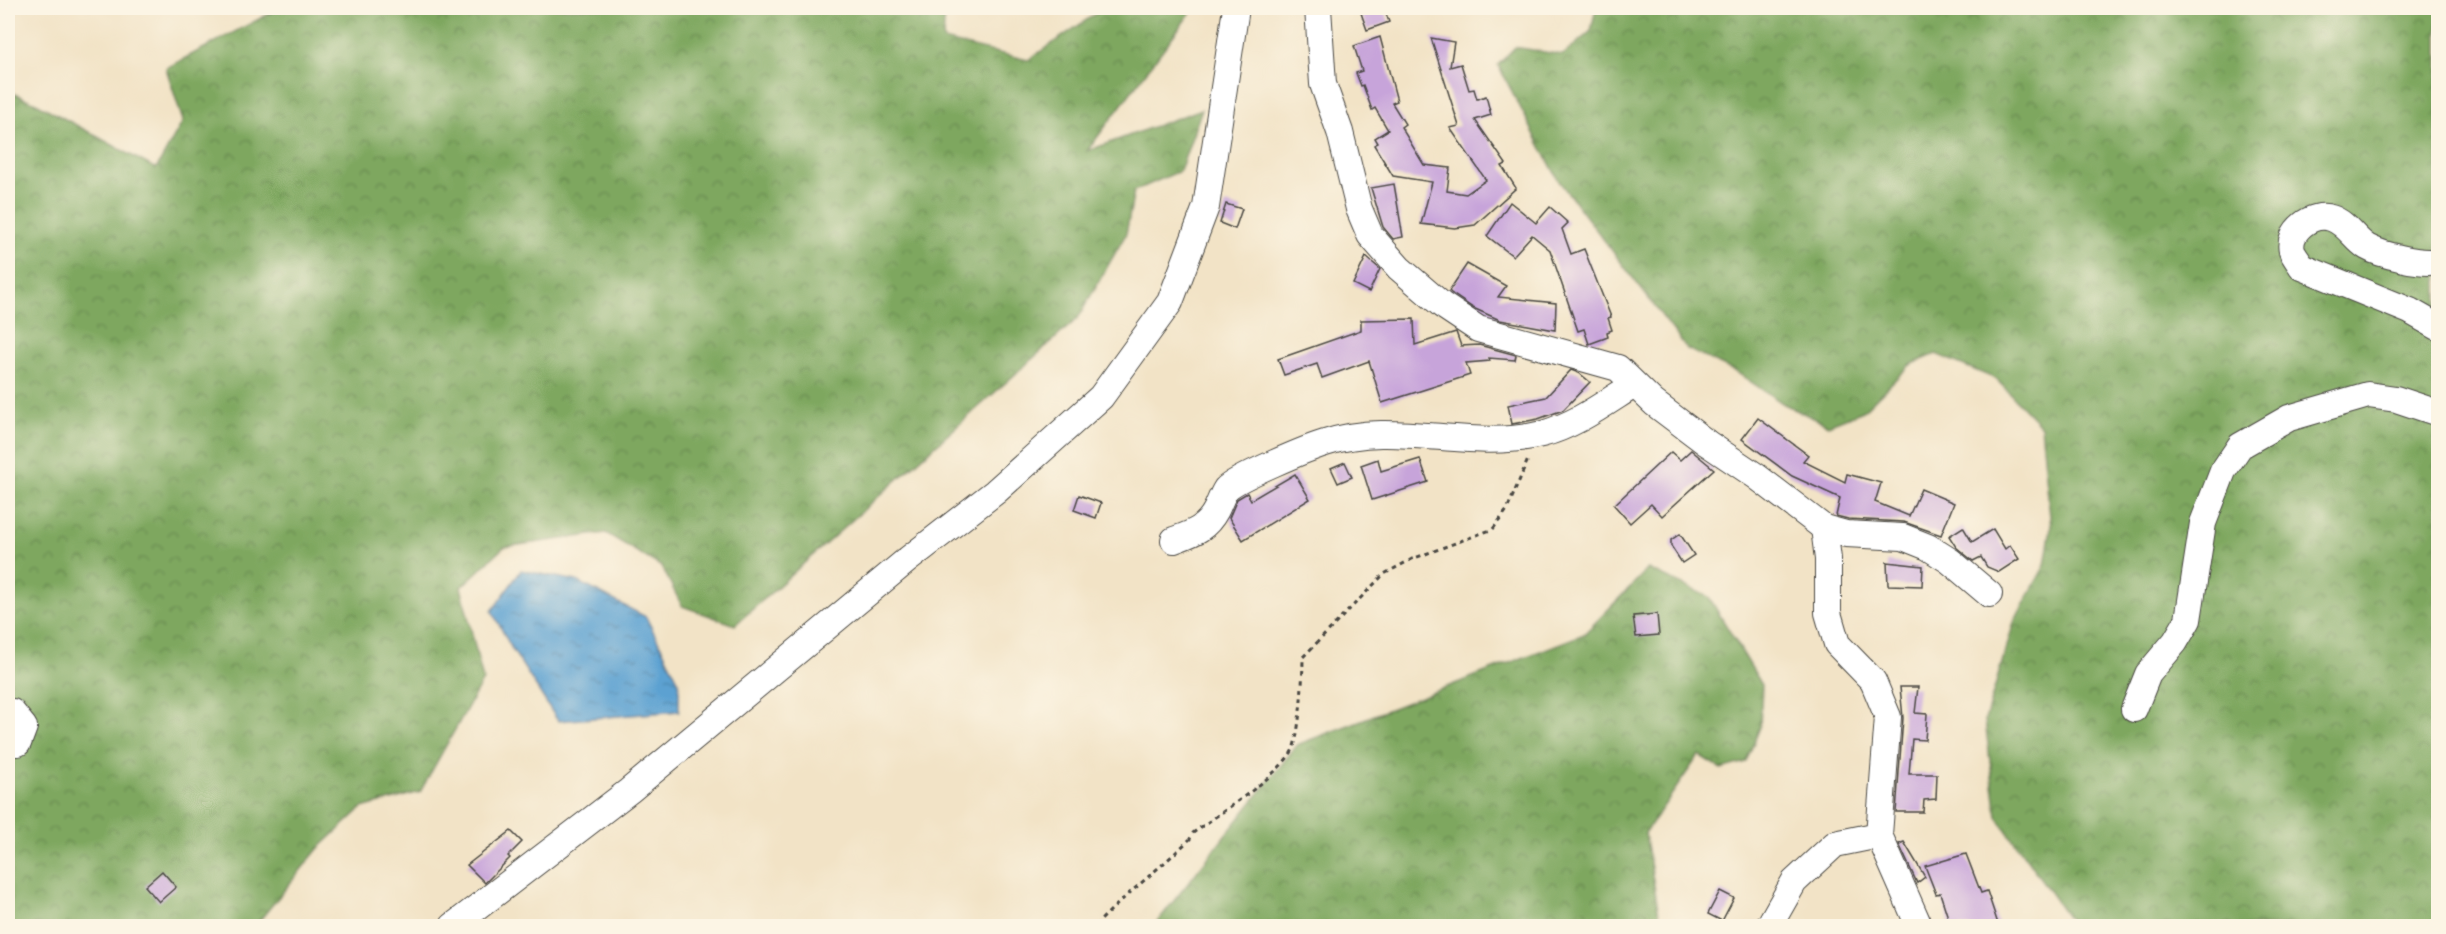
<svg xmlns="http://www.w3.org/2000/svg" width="2446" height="934" font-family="Pangolin,sans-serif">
<defs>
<pattern id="forest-crowns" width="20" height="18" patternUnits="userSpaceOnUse" patternTransform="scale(1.5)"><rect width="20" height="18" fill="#7ea75f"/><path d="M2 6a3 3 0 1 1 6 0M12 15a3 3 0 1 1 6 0" fill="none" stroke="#67884f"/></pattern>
<pattern id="water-ripples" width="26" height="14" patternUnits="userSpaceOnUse" patternTransform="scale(1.5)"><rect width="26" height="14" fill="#5ca1d1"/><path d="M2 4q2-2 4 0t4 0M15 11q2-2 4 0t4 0" fill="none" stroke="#4c83aa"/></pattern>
</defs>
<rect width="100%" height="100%" fill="#fcf5e5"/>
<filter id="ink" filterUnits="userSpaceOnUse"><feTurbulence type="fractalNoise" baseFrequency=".0167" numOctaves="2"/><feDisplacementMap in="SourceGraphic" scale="12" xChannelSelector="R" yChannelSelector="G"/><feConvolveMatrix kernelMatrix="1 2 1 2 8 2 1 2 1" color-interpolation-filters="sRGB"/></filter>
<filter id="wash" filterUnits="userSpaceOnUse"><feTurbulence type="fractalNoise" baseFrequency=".008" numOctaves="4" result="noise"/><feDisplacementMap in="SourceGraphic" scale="24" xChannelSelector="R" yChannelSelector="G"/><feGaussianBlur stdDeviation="1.35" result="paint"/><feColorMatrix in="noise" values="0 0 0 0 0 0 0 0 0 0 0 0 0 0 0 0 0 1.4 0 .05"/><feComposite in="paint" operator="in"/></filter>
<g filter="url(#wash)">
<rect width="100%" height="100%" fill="#f2e3c6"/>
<!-- forest -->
<g fill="url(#forest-crowns)" stroke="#546945" stroke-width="1.5">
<path d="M280,8H945L943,40L1028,60L1104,8H1194L1087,151L1202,109L1180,171L1134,191L1126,234L1078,318L735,625L682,606L662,567L606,533L504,547L461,587L483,680L420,792L362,808L318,849L255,926H8V91L38,104L156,169L183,121L166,68Z"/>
<path d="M1596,8H2438V926H2074L1997,817L1985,720L2014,622L2045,565L2051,527L2041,426L1996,379L1936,354L1910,365L1863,411L1828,425L1784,404L1736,372L1687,349L1559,181L1498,65L1515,47L1563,55L1591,31Z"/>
<path d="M1648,569L1709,597L1762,685L1760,727L1746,762L1721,769L1699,755L1645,833L1661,926H1154L1297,745L1584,634Z"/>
</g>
<!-- water -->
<path fill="url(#water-ripples)" stroke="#44667e" stroke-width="1.5" d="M521,570L577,581L646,617L679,682V711L558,721L512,649L492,611Z"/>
<g id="blocks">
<!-- building -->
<g fill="#c7a4da">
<path d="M1377,8H1384L1389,22L1367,30L1361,13Z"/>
<path d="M1380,37L1397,101L1392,103L1405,124L1401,127L1424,165L1450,168L1447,191L1466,194L1486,180L1450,128L1459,126L1431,38L1454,42L1450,67L1461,64L1469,90L1474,89L1477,99L1486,96L1491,115L1475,120L1506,164L1502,166L1516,188L1475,225L1455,228L1421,224L1432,182L1393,176L1374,145L1378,143L1375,138L1388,130L1375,108L1372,110L1363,85L1361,86L1356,73L1362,71L1354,46Z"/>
<path d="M1394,184L1403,237L1393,239L1383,227L1371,188Z"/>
<path d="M1510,202L1536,223L1550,207L1568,223L1562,229L1571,254L1584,249L1611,317L1608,318L1612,330L1607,332L1608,337L1589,344L1584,329L1578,331L1550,250L1532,235L1513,256L1487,236Z"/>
<path d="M1226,204L1242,209L1235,229L1220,223Z"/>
<path d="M1366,257L1380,269L1369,292L1353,284Z"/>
<path d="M1467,264L1506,286L1498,297L1556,303L1555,330L1500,320L1473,308L1451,293L1449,291Z"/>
<path d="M1414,319L1415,345L1456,332L1461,346L1479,345L1516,355L1515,360L1489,358L1490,361L1466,363L1470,375L1382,403L1369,361L1322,378L1317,364L1284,375L1278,359L1361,330V320Z"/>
<path d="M1571,370L1579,373L1590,382L1563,410L1538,419L1512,424L1508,405L1546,397Z"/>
<path d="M1758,418L1808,455L1803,461L1845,482L1847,474L1881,483L1875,502L1909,516L1921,489L1954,503L1941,535L1904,522L1848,519L1836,516L1840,498L1792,476L1742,439Z"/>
<path d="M1691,450L1714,469L1662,516L1651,504L1630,523L1614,505L1671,452L1680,460Z"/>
<path d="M1378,459L1381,471L1420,459L1428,482L1372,500L1361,465Z"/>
<path d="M1345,462L1352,477L1338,483L1331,468Z"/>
<path d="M1295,474L1310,499L1243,540L1229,518L1237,499L1247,493L1251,500Z"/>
<path d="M1079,495L1101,503L1096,518L1074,510Z"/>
<path d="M1963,527L1972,542L1993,529L2005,549L2010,545L2019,559L1999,572L1987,567L1981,557L1973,561L1956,547L1949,536Z"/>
<path d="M1680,534L1694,555L1682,563L1671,546V540Z"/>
<path d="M1887,562L1923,566L1922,586L1888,585Z"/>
<path d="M1657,614L1659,635L1636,637L1633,616Z"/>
<path d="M1900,687H1918L1915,713L1927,714L1925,740L1912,739L1909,774H1937L1936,799L1924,800L1923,812H1896L1903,718Z"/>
<path d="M511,831L522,842L508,856L510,858L485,883L467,865Z"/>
<path d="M1904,842L1925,877L1917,883L1899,844Z"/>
<path d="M1966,854L1981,893L1987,891L1999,927H1951L1940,893L1936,894L1925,866Z"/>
<path d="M162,871L176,887L159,902L145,886Z"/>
<path d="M1720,891L1734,898L1722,921L1708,914Z"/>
</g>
</g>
</g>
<g filter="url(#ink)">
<use href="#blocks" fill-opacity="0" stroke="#494742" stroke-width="1.5"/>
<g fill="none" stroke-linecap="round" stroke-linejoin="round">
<defs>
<g id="minor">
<path d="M1318,8L1323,84L1340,132L1359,209L1370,235L1399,268L1442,305L1478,329L1618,368L1654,403L1707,443L1756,476L1824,528L1846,534L1903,537L1928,547L1950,561L1989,594"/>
<path d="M2438,261C2423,265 2381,255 2367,247C2354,239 2347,223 2331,218C2312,212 2287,231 2292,251C2294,256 2299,262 2302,267L2410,311L2438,327"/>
<path d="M1824,528L1828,559V613L1837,644L1873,681L1888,717L1879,835L1919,926"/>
<path d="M1174,540C1193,533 1206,529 1216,510C1219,504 1222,495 1226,489C1236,478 1308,448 1325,443C1395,419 1470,452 1542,434C1576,425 1605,403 1634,385"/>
<path d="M2134,709L2148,674L2175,642L2188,620L2203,523L2223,471L2240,446L2289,418L2368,395L2396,399L2438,413"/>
<path d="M8,713L12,712L24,727L18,743H8"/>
<path d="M453,926L629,791L906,561L995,492L1101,397L1170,302L1206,207L1236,8"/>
<path d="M1769,926L1794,882L1835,844L1879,835"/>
</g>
</defs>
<!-- minor casing -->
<use href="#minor" stroke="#494742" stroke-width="28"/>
<!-- path -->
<g stroke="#494742" stroke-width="3" stroke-dasharray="4.5 4.5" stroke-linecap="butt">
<path d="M415,926L419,923L433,924"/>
<path d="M1095,926C1125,895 1159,869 1190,839L1193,833C1222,811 1271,782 1291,753C1300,740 1303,675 1303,657L1384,574L1412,559L1493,529L1507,510L1529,457"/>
</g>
<!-- minor -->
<use href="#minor" stroke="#fff" stroke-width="26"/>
</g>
</g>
<!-- margin -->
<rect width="2446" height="934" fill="none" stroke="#fcf5e5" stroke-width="30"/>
</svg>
